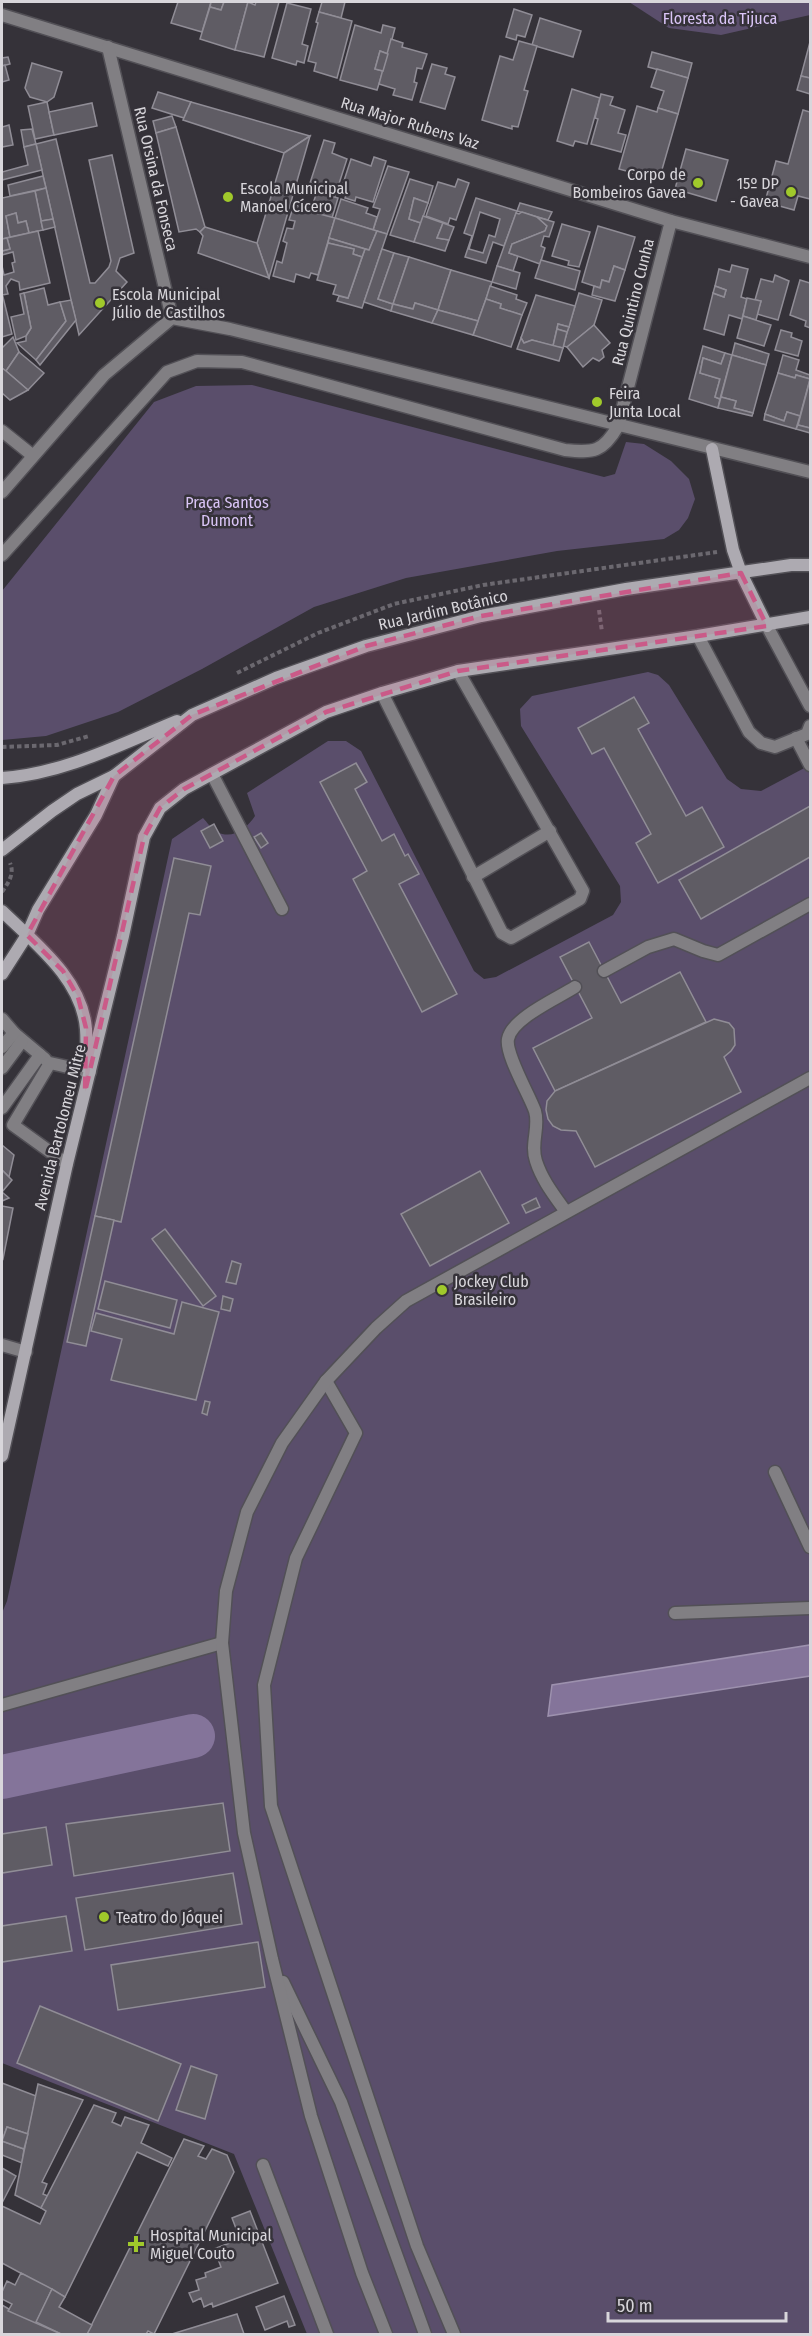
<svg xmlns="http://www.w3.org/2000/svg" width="812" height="2336" font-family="'Fira Sans Condensed',sans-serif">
<rect width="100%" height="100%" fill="#353239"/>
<!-- green -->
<g fill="#5a4e6b">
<path d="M629,2H810V15L721,35L669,28Z"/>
<path d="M252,385L604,477L615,474L626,442L644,444L671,461L689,479L695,499L688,518L679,530L664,539L557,551L406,578L314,607L202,669L118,712L46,736L2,740V591L154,402L196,386Z"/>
<path d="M648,672L658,675L669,685L727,779L741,789L761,791L810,765V2334H307L234,2154L2,2063V1613L7,1601L172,839L203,818C207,822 212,830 217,832C233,840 247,828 255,816L247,793L328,741H346L361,751L474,971L484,979L496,977L613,915L621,902L620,886L521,726L520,709L532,696Z"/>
</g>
<!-- water -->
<path fill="#84749a" stroke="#9d91ae" stroke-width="1.5" d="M810,1645V1676L548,1716L552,1685Z"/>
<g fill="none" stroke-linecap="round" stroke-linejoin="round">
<!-- river -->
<path stroke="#84749a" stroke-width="44" d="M2,1777L193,1736"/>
</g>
<!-- building -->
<g fill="#5f5c64" stroke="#908d96" stroke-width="1.5" fill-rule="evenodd">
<path d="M178,2H211L202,32L171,23Z"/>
<path d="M211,2H224L221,10L210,7Z"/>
<path d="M224,2H248L235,50L200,39L210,7L221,10Z"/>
<path d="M248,2L255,5L256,2H279L264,57L235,50Z"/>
<path d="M322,2H345L341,18L319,12Z"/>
<path d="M287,3L311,9L302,44L308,46L304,63L297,61L296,65L272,58Z"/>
<path d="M514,9L532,15L525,37L517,35L516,40L506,37Z"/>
<path d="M319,12L352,21L337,78L314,71L316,63L308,61L318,23L316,22Z"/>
<path d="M540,18L581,31L573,57L532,45Z"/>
<path d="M355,25L381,33L383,25L395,28L388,54L380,51L375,69L383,71L377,90L340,80Z"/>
<path d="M391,39L403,43L402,47L427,54L422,69L417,68L414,82L417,83L412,100L393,95L395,89L379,84Z"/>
<path d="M519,41L537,46L524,90L528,91L518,127L512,126V129L482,120L500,56L513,60Z"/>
<path d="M810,42V78L801,76Z"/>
<path d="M380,51L388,54L383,71L375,69Z"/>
<path d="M652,52L692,63L688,78L648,67Z"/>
<path d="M8,57L10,64L2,66V58Z"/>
<path d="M32,63L62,72L54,97L47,102L30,97L25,88Z"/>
<path d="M432,64L447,68L445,74L455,77L445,109L420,102Z"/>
<path d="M5,65L9,80L2,82V66Z"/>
<path d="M657,69L688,78L678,114L658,108L664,91L651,87Z"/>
<path d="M801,76L810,78V94L797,90Z"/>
<path d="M572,89L600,98L587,144L575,141L573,146L557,141Z"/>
<path d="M158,92L191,102L184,118L152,108Z"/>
<path d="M601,94L613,97L610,105L625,110L618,133L626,135L621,152L591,144L598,119L595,118Z"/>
<path d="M47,102L54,135L35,139L28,106Z"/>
<path d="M191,102L310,136L284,153L183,120Z"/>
<path d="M92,103L97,126L54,135L49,112Z"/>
<path d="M637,106L657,112L658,108L678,114L661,173L650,170L648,177L619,169Z"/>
<path d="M803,110L810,112V199L798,196L794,210L765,202L776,161L788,164Z"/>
<path d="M172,116L176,127L156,133L153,121Z"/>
<path d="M9,125L13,145L2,147V127Z"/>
<path d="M176,127L205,227L200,232L196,229L179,232L156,133Z"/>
<path d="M32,129L36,144L24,147L21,130Z"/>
<path d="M310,136L269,278L257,243L284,153Z"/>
<path d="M56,139L90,283H95L109,267L111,261L89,160L112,155L134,253L120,258L116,271L127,282L79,335L36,144Z"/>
<path d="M324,140L335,143L332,153L347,159L335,196L323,192L324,188L310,183Z"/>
<path d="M36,144L42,170L2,180V172L28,165L24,147Z"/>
<path d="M686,149L728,160L716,201L675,189Z"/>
<path d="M374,157L386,161L373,202L356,197L355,201L345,198L347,192L341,190L351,159L371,166Z"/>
<path d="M388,166L409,172L387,234L373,230L380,209L373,207Z"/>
<path d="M43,176L46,188L10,196L8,185Z"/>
<path d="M410,179L433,186L428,203L414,198L409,219L421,223L414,242L390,235Z"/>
<path d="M458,179L469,183L456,220L450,218L448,224L426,216L438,182L455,187Z"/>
<path d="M46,188L53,219L41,221L35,191Z"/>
<path d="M35,191L43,230L29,233L26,221L18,223L16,213L6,216L10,237L2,239V198Z"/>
<path d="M317,192L338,198L332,218L310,212Z"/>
<path d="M414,198L428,203L421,223L409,219Z"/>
<path d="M476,198L517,211L504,246L493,242L486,263L465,257L472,236L464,233ZM480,212L500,219L495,237L489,235L483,253L469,249Z"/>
<path d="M341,199L368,208L366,213L377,217L373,230L335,218Z"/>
<path d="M302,202L310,204L308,211L335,218L318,275L311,273L309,278L296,274L294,282L273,276L277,261L282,263L287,243L283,241L287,228L293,229L295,221L289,220L294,205L300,206Z"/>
<path d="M520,203L552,212L548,220L517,211Z"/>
<path d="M522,212L537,217L547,226L545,231L512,244L509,253L518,256L513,271L497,266L516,213L519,214Z"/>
<path d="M16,213L18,223L26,221L29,233L10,237L6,216Z"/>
<path d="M423,216L443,223L437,238L449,240L445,251L414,242Z"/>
<path d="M537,217L554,222L549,237L544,236L541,246L545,248L540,264L509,253L512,244L545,231L547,226Z"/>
<path d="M335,218L377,231L369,250L329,238Z"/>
<path d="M53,219L55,227L43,230L41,221Z"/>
<path d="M443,223L454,227L449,240L437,238Z"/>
<path d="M562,224L590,232L579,267L568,265L569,261L552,256Z"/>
<path d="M598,226L635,237L625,270L614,266L609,282L602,280L600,288L582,282Z"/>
<path d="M205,227L257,243L269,278L198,253L203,236L200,232Z"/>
<path d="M38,231L50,283L20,290L19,282L11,279L6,286L8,294L2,295V266L4,275L14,272L12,263L15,262L13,252L2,255V251L10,249L7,238Z"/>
<path d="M377,231L387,234L362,308L337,301L339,296L348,298L365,249L369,250Z"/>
<path d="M7,238L10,249L2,251V239Z"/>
<path d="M329,238L365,249L362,257L353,254L354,249L328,243Z"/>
<path d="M328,243L354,249L353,254L362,257L348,298L333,294L336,285L317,280Z"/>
<path d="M382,249L394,253L378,299L393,304L391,311L364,302Z"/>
<path d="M394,253L409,257L393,304L378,299Z"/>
<path d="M409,257L451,270L438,310L415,303L413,309L393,304Z"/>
<path d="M541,260L580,271L575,290L535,278Z"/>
<path d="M732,265L748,269L741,297L747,299L742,319L729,315L724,335L704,329L713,293L724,297L726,290L715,286L719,269L730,272Z"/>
<path d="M497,266L520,273L516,289L492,282Z"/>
<path d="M614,266L625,270L615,301L592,295L594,286L600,288L602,280L609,282Z"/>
<path d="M451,270L492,282L478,321L438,310Z"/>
<path d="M775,275L789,281L778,320L757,314L761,301L755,300L761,279L773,282Z"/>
<path d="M800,280L810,283V328L805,326L806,321L790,315Z"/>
<path d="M490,286L517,295L516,299L527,303L522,315L500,308L501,304L486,299Z"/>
<path d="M715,286L726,290L724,297L713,293Z"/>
<path d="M44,288L48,305L60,302L66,321L36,360L17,343L26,341V336L31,328L24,293Z"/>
<path d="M24,293L31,328L26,336L16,340L11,317L24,314L20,294Z"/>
<path d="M579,293L602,300L594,325L567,347L563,346Z"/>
<path d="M536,295L575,306L569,327L558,324L553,346L532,340L524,343L521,338Z"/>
<path d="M3,297L12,334L2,337V298Z"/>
<path d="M747,298L761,301L756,320L743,316Z"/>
<path d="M486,299L501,304L500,308L522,315L511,347L473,335Z"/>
<path d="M71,300L76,320L40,365L36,360L66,321L60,302Z"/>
<path d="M415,303L438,310L432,323L391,311L393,304L413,309Z"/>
<path d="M438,310L478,321L473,335L432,323Z"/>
<path d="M743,316L771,325L764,346L737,338Z"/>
<path d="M558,324L569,327L567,332L557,329Z"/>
<path d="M594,325L610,343L602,350L604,357L599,361L593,358L583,367L567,347Z"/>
<path d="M557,329L567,332L563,348L553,346Z"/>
<path d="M781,330L792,333L791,337L802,341L798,356L775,350Z"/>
<path d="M13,337L19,352L6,371L2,368V348Z"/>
<path d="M521,338L524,343L532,340L563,348L559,361L517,349Z"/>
<path d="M735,343L769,354L766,365L732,355Z"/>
<path d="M703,346L725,353L721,364L703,358L700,373L720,379L715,397L720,399L718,408L689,399Z"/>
<path d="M19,352L44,373L28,390L6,371Z"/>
<path d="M725,353L732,355L720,399L715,397L720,379L700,373L703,358L721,364Z"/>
<path d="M732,355L766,365L753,413L734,408L736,401L721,397Z"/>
<path d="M783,355L799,360L796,370L810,375V379L796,375L795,378L778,373Z"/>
<path d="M2,368L6,371L28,390L10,400L2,393Z"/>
<path d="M778,373L795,378L796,375L810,379L800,416L787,412L784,421L765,414Z"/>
<path d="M810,380V428L798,425Z"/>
<path d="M721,397L736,401L734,408L753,413L752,416L718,408Z"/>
<path d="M787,412L800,416L796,429L764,420L765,414L784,421Z"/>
<path d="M798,425L810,428V433L796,429Z"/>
<path d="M634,697L649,723L638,729L686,816L702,807L724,847L658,883L636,843L651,834L604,748L592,754L578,728Z"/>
<path d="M356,763L367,782L355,789L382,841L394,834L405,856L408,854L419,874L399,884L457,994L422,1012L353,879L367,871L320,782Z"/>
<path d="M810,806V857L701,919L679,880Z"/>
<path d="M214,824L223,841L210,848L201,831Z"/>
<path d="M261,833L268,843L261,848L254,837Z"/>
<path d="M174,858L211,866L200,915L189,913L121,1222L95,1216Z"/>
<path d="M589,942L621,1003L680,972L706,1022L555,1091L533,1048L592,1018L560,957Z"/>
<path d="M714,1019L729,1023L734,1029L735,1045L731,1051L724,1057L741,1092L595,1167L576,1131L561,1130L553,1126L548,1119L546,1110L547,1101L555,1091Z"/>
<path d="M2,1145L14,1155L9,1177L2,1170Z"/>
<path d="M2,1170L12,1180L2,1192L9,1198L2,1201Z"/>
<path d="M480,1171L509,1223L430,1266L401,1214Z"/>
<path d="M536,1198L540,1207L526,1213L522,1205Z"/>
<path d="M2,1206L13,1208L3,1259L2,1258Z"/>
<path d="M95,1216L114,1220L86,1346L67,1342Z"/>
<path d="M165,1229L216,1296L203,1306L152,1239Z"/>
<path d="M232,1261L241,1264L236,1284L226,1282Z"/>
<path d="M105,1281L177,1300L170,1328L98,1309Z"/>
<path d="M223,1296L233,1299L230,1311L221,1309Z"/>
<path d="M182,1302L219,1312L196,1400L111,1380L122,1339L91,1331L96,1313L174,1334Z"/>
<path d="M205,1401L210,1402L207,1415L202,1413Z"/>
<path d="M223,1803L230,1851L74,1876L66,1824Z"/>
<path d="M46,1827L52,1865L2,1873V1834Z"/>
<path d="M233,1873L242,1924L85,1950L76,1898Z"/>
<path d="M66,1916L72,1951L2,1962V1926Z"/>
<path d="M258,1942L265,1987L118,2010L111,1965Z"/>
<path d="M40,2006L181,2064L158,2121L17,2063Z"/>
<path d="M191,2066L217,2075L205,2119L176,2110Z"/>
<path d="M2,2083L36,2096L28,2134L7,2127L2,2141L24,2149L22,2163L2,2155Z"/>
<path d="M38,2084L83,2100L42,2182L47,2184L43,2194L48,2196L41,2208L15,2195Z"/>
<path d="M94,2105L116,2113L112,2122L121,2126L125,2117L149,2125L141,2143L172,2158L168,2166L137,2152L65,2297L2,2263V2206L40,2224L46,2211L41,2208Z"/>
<path d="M7,2127L28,2134L24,2149L2,2141Z"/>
<path d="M184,2139L204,2146L198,2156L206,2159L212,2149L227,2155L234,2172L154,2334L148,2331L146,2334H87Z"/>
<path d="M2,2168L16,2176L2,2203Z"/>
<path d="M250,2211L278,2283L213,2307L212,2303L204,2307L201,2298L193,2302L189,2293L199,2290L196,2280L206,2277L205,2273L221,2267L214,2249L240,2239L232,2218Z"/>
<path d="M21,2273L52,2289L35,2325L8,2311L12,2304L2,2299V2292L7,2281L15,2285Z"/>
<path d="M52,2289L65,2297L59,2307L92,2325L87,2334H61L36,2322Z"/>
<path d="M284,2296L295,2325L289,2327L287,2321L265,2330L256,2307Z"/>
<path d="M2,2305L9,2309L8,2311L61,2334H2Z"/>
<path d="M237,2314L244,2334H172Z"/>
</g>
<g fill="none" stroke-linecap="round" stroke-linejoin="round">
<defs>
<g id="lane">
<path d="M767,626L810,706"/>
<path d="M698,636L749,732L761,743L775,747L807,734L810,726"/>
<path d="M382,693L502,933L511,938L580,899L583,891L458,671"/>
<path d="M796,738L810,765"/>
<path d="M212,774L282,909"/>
<path d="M473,877L550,831"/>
<path d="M604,971L648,947L674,939L703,951L718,955L810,904"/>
<path d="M2,1019L14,1033L2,1047"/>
<path d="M14,1033L45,1059"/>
<path d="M2,1068L22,1041"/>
<path d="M2,1108L40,1055"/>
<path d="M67,1164L13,1125L50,1063L90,1072"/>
<path d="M566,1212C554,1195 542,1180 536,1161C530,1144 540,1127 535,1111C529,1094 505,1054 508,1039C512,1018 558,998 575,987"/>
<path d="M2,1345L26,1352"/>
<path d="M326,1381L356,1433L296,1558L264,1685L271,1806L417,2246L454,2334"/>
<path d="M775,1472L810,1547"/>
<path d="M675,1613L810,1608"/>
<path d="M2,1705L222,1643"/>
<path d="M283,1982L341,2102L425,2334"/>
<path d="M263,2165L327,2334"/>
<path d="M386,2334L362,2273L311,2116L272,1959L244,1833L222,1643L226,1591L247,1512L282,1443L326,1381L376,1328L406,1301L810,1078"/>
</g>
<g id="street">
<path d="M2,15L671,221L810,257"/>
<path d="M108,47L172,318"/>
<path d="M2,431L32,455"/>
<path d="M2,492L104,375L172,318L230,329L810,472"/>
<path d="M2,555L167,372L197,361L242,362L565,450C594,453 603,452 618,426L671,221"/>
</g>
<g id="secondary">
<path d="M712,449L733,550L741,573L767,626"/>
<path d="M2,778C63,774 121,744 177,721"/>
<path d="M2,850L52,811L77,794L114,776L192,715L276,678L366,646L481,616L626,589L791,565H810"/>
<path d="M2,911C36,944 82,979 86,1029C87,1042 86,1054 86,1067"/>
<path d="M2,974L27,935L38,910L96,815L114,776"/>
<path d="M2,1456L67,1164L123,936L144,837L160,808L184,789L326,712L382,693L458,671L698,636L810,617"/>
</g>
</defs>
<!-- lane casing -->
<use href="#lane" stroke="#525056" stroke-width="15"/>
<!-- street casing -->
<use href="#street" stroke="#525056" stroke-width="15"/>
<!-- secondary casing -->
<use href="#secondary" stroke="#525056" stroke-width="15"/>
<!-- path -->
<g stroke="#6b686f" stroke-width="4" stroke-dasharray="4.5 3" stroke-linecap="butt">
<path d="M599,610L602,632"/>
<path d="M237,673L318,633L394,604L483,585L717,552"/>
<path d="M2,747L57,745L89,736"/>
<path d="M2,892C8,883 15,874 10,863"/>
</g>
<!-- lane -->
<use href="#lane" stroke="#817f83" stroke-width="12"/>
<!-- street -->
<use href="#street" stroke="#817f83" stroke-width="12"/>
<!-- secondary -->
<use href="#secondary" stroke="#adaab1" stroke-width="12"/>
</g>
<!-- marked area -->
<path fill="#ca5a88" fill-opacity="0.2" stroke="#ca5a88" stroke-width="4.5" stroke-dasharray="12 8" stroke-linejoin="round" d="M741,573L767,626L458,671L326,712L184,789L160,808L144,837L85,1092L86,1028L78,997L63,971L27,935L114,776L192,715L366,646L481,616Z"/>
<!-- markers -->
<g fill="#a0c92b" stroke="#353239" stroke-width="2">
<circle cx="698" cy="183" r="6"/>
<circle cx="791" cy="192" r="6"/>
<circle cx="228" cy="197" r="6"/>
<circle cx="100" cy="303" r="6"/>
<circle cx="597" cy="402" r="6"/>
<circle cx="442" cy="1290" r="6"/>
<circle cx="104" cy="1917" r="6"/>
<path d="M133 2235h6v6h6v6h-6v6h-6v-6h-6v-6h6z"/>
</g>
<g text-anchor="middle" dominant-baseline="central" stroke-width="5" stroke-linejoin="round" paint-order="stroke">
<!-- park labels -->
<g font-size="16" fill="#dac5f7" stroke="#353239">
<text x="720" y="18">Floresta da Tijuca</text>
<text x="227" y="502">Praça Santos<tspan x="227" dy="18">Dumont</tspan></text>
</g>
<!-- street labels -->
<g font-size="16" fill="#d8d6db" stroke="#353239">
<text transform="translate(410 123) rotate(17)">Rua Major Rubens Vaz</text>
<text transform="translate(156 179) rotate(77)">Rua Orsina da Fonseca</text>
<text transform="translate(633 302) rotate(-76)">Rua Quintino Cunha</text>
<text transform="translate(443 610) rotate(-13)">Rua Jardim Botânico</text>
<text transform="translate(60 1127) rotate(-76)">Avenida Bartolomeu Mitre</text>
</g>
<!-- poi labels -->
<g font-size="16" fill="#d8d6db" stroke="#353239" text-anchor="start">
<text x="686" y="174" text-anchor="end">Corpo de<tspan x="686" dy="18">Bombeiros Gavea</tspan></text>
<text x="779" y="183" text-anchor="end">15º DP<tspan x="779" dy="18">- Gavea</tspan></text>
<text x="240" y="188">Escola Municipal<tspan x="240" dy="18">Manoel Cícero</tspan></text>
<text x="112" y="294">Escola Municipal<tspan x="112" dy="18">Júlio de Castilhos</tspan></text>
<text x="609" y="393">Feira<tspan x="609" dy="18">Junta Local</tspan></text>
<text x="454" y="1281">Jockey Club<tspan x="454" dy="18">Brasileiro</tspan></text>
<text x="116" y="1917">Teatro do Jóquei</text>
<text x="150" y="2235">Hospital Municipal<tspan x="150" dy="18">Miguel Couto</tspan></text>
</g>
</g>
<!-- border -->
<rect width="812" height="2336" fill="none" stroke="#d8d6db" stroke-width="6"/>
<!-- scale -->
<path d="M608 2312v9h178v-9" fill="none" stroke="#d8d6db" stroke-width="3"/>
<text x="617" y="2312" font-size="18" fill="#d8d6db" stroke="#353239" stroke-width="4.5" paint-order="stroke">50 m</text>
</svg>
